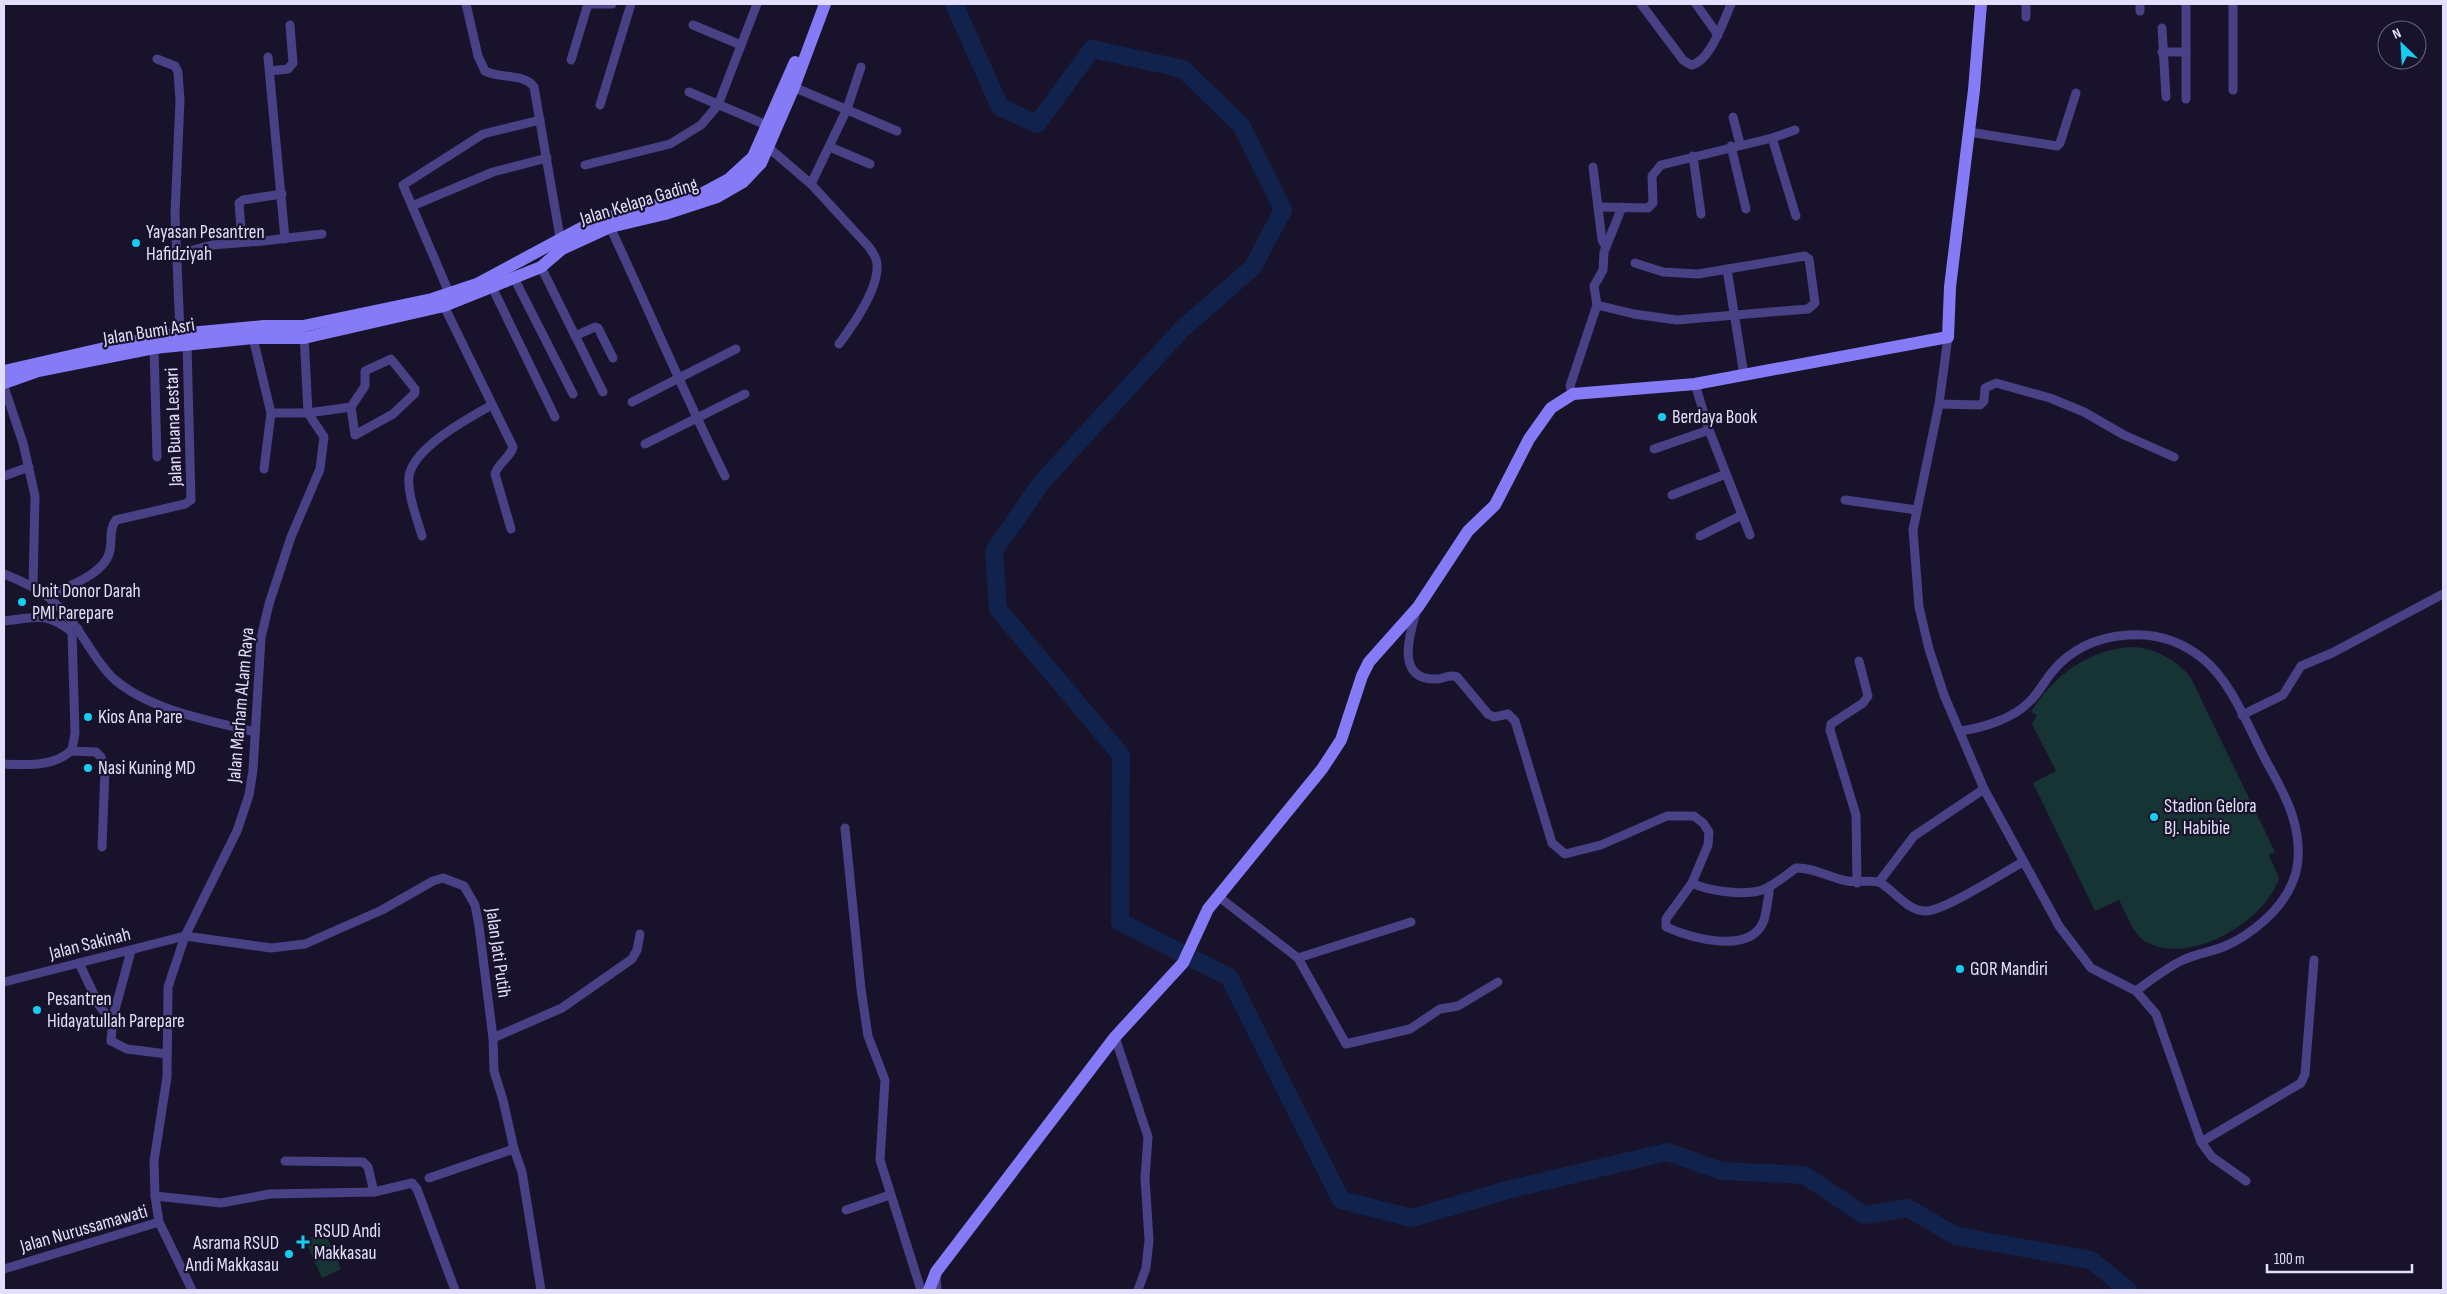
<svg xmlns="http://www.w3.org/2000/svg" width="2447" height="1294" font-family="'Sofia Sans Condensed',sans-serif">
<rect width="100%" height="100%" fill="#18132b"/>
<!-- green -->
<g fill="#163434">
<path d="M2134,647C2157,649 2174,659 2190,676L2275,852L2269,855L2279,878C2266,921 2191,965 2148,943C2133,936 2127,914 2119,900L2095,911L2033,783L2056,771L2032,724L2037,715L2031,712C2053,676 2090,648 2134,647Z"/>
<path d="M325,1232L341,1269L322,1278L305,1240Z"/>
</g>
<g fill="none" stroke-linecap="round" stroke-linejoin="round">
<!-- river -->
<path stroke="#11234c" stroke-width="18" d="M954,4L1000,107L1037,124L1092,49L1183,69L1241,125L1283,210L1253,267L1182,329L1041,483L994,551L998,609L1121,755L1120,922L1229,977L1341,1200L1412,1218L1511,1189L1667,1152L1722,1171L1804,1175L1864,1215L1908,1208L1956,1236L2091,1260L2128,1290"/>
<!-- street -->
<g stroke="#484186" stroke-width="9">
<path d="M466,4L478,56L485,71C499,79 525,73 534,87L561,243"/>
<path d="M591,4H612"/>
<path d="M1641,4L1683,60L1691,65C1710,62 1724,20 1731,4"/>
<path d="M1696,4L1718,35"/>
<path d="M2186,4V99"/>
<path d="M2140,11V4"/>
<path d="M2026,17V4"/>
<path d="M693,25L741,45"/>
<path d="M2162,28L2166,97"/>
<path d="M2162,52H2186"/>
<path d="M268,57L285,239"/>
<path d="M157,59L175,66L178,72L180,100L175,214L180,333"/>
<path d="M571,60L588,4"/>
<path d="M270,71L288,69L293,63L290,25"/>
<path d="M791,86L897,131"/>
<path d="M2233,90V4"/>
<path d="M689,92L771,127"/>
<path d="M600,105L631,4"/>
<path d="M1733,117L1740,144"/>
<path d="M1969,132L2057,146L2060,143L2076,93"/>
<path d="M1772,138L1796,216"/>
<path d="M1731,146L1746,209"/>
<path d="M830,147L870,164"/>
<path d="M769,148L811,184L869,247C872,252 877,257 877,264C879,289 853,325 839,344"/>
<path d="M1693,156L1701,214"/>
<path d="M585,165L670,144L701,125L718,105L757,4"/>
<path d="M1593,167L1602,240L1606,247"/>
<path d="M811,184L847,109L861,67"/>
<path d="M412,206L493,172L547,158"/>
<path d="M1598,207L1648,208L1653,203L1652,176L1661,165L1772,138L1795,130"/>
<path d="M610,227C649,310 684,394 725,476"/>
<path d="M242,242L239,203L243,200L282,194"/>
<path d="M177,254L212,245L263,241L322,234"/>
<path d="M541,267L603,392"/>
<path d="M1727,269L1744,375"/>
<path d="M514,278L573,394"/>
<path d="M492,287L555,417"/>
<path d="M450,295L403,185L483,134L540,120"/>
<path d="M1597,305L1634,314L1677,320L1808,309L1815,303L1809,259L1805,256L1698,274L1663,272L1635,263"/>
<path d="M444,306L513,447C510,458 498,463 495,474L511,529"/>
<path d="M575,336L595,327L598,328L613,358"/>
<path d="M1948,337L1939,404L1913,530L1919,607L1929,649L1944,695L1984,789L2059,926L2091,968L2136,991L2156,1014L2201,1142L2212,1157L2246,1181"/>
<path d="M253,338L271,413"/>
<path d="M154,348L157,457"/>
<path d="M1695,384L1709,430L1750,535"/>
<path d="M4,387L23,443L35,496L33,586"/>
<path d="M1573,394L1570,386L1597,305L1594,286L1603,270L1604,252L1622,207"/>
<path d="M632,402L736,349"/>
<path d="M1939,404L1980,405L1984,401L1985,388L1996,383L2050,398L2084,412L2124,435L2174,457"/>
<path d="M645,444L745,394"/>
<path d="M1654,449L1709,430"/>
<path d="M264,469L271,413H308L351,407L365,386V371L391,359L415,389V393L393,414L355,435L351,407"/>
<path d="M4,476L29,467"/>
<path d="M1672,495L1726,474"/>
<path d="M1845,500L1917,510"/>
<path d="M422,536C417,518 407,494 409,476C414,447 469,418 492,405"/>
<path d="M1700,536L1742,515"/>
<path d="M4,574C42,589 59,601 82,636C92,651 101,667 114,679C151,711 209,720 255,732"/>
<path d="M48,596C68,586 106,574 110,550C112,540 109,528 116,520L185,504L191,500L187,344"/>
<path d="M1416,612C1409,636 1395,681 1438,679C1445,678 1450,674 1457,677L1488,714L1494,717L1508,714L1515,721L1552,843L1565,854L1601,845L1667,816H1694L1703,823L1709,832L1708,845L1692,883C1708,891 1745,896 1762,890C1774,886 1786,875 1796,868C1813,867 1830,878 1847,881C1856,883 1873,879 1881,883C1895,892 1907,910 1925,911C1943,912 2004,872 2023,862"/>
<path d="M4,621C36,618 45,611 72,632"/>
<path d="M2242,715L2283,695L2301,666L2332,653L2443,594"/>
<path d="M1960,731C1982,728 2013,719 2029,702C2038,694 2044,682 2052,672C2071,649 2098,637 2128,635C2155,633 2181,641 2202,658C2231,681 2247,724 2264,757C2274,776 2287,796 2293,818C2299,837 2301,862 2293,881C2282,910 2250,936 2223,947C2210,952 2196,954 2183,960C2166,968 2151,980 2136,991"/>
<path d="M70,751L96,752L101,757L105,770L102,847"/>
<path d="M4,764C27,765 54,767 72,750L75,733L72,632L78,629"/>
<path d="M845,828L861,989L868,1036L885,1080L880,1160L921,1290"/>
<path d="M1879,882L1914,836L1984,789"/>
<path d="M1692,883L1666,919V927C1691,938 1751,956 1764,920C1767,910 1768,897 1770,886"/>
<path d="M1857,883L1856,815L1830,730L1831,724L1863,703L1868,696L1859,661"/>
<path d="M1219,897L1298,958L1346,1044L1410,1029L1440,1009L1458,1006L1498,982"/>
<path d="M131,951L113,1017L111,1041L127,1049L167,1054"/>
<path d="M1298,958L1411,922"/>
<path d="M79,963L99,1005L112,1023"/>
<path d="M4,982L185,936L271,948L305,944L382,910L433,881L443,878L464,886L475,905L479,926L493,1038L494,1071L503,1100L514,1149L522,1172L541,1290"/>
<path d="M1115,1037L1148,1137L1145,1178L1149,1240L1146,1268L1138,1290"/>
<path d="M493,1038L562,1008L632,959L637,950L640,934"/>
<path d="M2201,1142L2301,1083L2305,1074L2314,960"/>
<path d="M285,1161L363,1162L368,1167L374,1192"/>
<path d="M429,1178L514,1149"/>
<path d="M155,1196L221,1203L270,1194L374,1192L412,1183L417,1189L455,1290"/>
<path d="M846,1210L890,1195"/>
<path d="M4,1269L159,1222"/>
<path d="M936,1275L937,1290"/>
<path d="M192,1290L159,1222L155,1196L154,1161L167,1077L168,987L185,936L237,831L249,795L253,770L261,638L269,604L291,537L320,469L324,437L308,413L304,334"/>
</g>
<!-- secondary -->
<g stroke="#867bf7" stroke-width="12">
<path d="M4,371L157,336L264,326H303L432,299L477,284L583,227L612,216L703,193L729,179L753,157L795,62"/>
<path d="M4,383L38,371L154,348L253,338H304L444,306L541,267L562,249L610,227L665,214L717,197L743,182L761,163L794,87L825,4"/>
<path d="M929,1290L936,1272L1115,1037L1183,963L1208,909L1322,769L1341,740L1362,676L1369,662L1418,607L1468,531L1495,505L1529,439L1551,408L1573,394L1695,384L1948,337L1950,287L1974,90L1981,4"/>
</g>
</g>
<!-- markers -->
<g fill="#16cef1" stroke="#18132b" stroke-width="2">
<circle cx="136" cy="243" r="5"/>
<circle cx="1662" cy="417" r="5"/>
<circle cx="22" cy="602" r="5"/>
<circle cx="88" cy="717" r="5"/>
<circle cx="88" cy="768" r="5"/>
<circle cx="2154" cy="817" r="5"/>
<circle cx="1960" cy="969" r="5"/>
<circle cx="37" cy="1010" r="5"/>
<path d="M300.5 1234.5h5v5h5v5h-5v5h-5v-5h-5v-5h5z"/>
<circle cx="289" cy="1254" r="5"/>
</g>
<g text-anchor="middle" dominant-baseline="central" stroke-width="4.5" stroke-linejoin="round" paint-order="stroke">
<!-- street labels -->
<g font-size="19" fill="#e4defd" stroke="#18132b">
<text transform="translate(639 202) rotate(-17)">Jalan Kelapa Gading</text>
<text transform="translate(149 332) rotate(-9)">Jalan Bumi Asri</text>
<text transform="translate(174 427) rotate(-92)">Jalan Buana Lestari</text>
<text transform="translate(241 705) rotate(-85)">Jalan Marham ALam Raya</text>
<text transform="translate(90 944) rotate(-14)">Jalan Sakinah</text>
<text transform="translate(498 953) rotate(82)">Jalan Jati Putih</text>
<text transform="translate(84 1229) rotate(-16)">Jalan Nurussamawati</text>
</g>
<!-- poi labels -->
<g font-size="19" fill="#e4defd" stroke="#18132b" text-anchor="start">
<text x="146" y="232">Yayasan Pesantren<tspan x="146" dy="22">Hafidziyah</tspan></text>
<text x="1672" y="417">Berdaya Book</text>
<text x="32" y="591">Unit Donor Darah<tspan x="32" dy="22">PMI Parepare</tspan></text>
<text x="98" y="717">Kios Ana Pare</text>
<text x="98" y="768">Nasi Kuning MD</text>
<text x="2164" y="806">Stadion Gelora<tspan x="2164" dy="22">BJ. Habibie</tspan></text>
<text x="1970" y="969">GOR Mandiri</text>
<text x="47" y="999">Pesantren<tspan x="47" dy="22">Hidayatullah Parepare</tspan></text>
<text x="314" y="1231">RSUD Andi<tspan x="314" dy="22">Makkasau</tspan></text>
<text x="279" y="1243" text-anchor="end">Asrama RSUD<tspan x="279" dy="22">Andi Makkasau</tspan></text>
</g>
</g>
<!-- border -->
<rect width="2447" height="1294" fill="none" stroke="#e4defd" stroke-width="10"/>
<!-- north arrow -->
<g transform="translate(2402 45) rotate(335)"><circle r="24" fill="#18132b" stroke="#6a647f"/>
<path d="M0-4L9 19L0 12L-9 19Z" fill="#16cef1"/>
<text y="-8" font-size="14" font-weight="bold" text-anchor="middle" fill="#e4defd">N</text>
</g>
<!-- scale -->
<path d="M2267 1264v8h145v-8" fill="none" stroke="#e4defd" stroke-width="2.5"/>
<text x="2274" y="1264" font-size="15" fill="#e4defd" stroke="#18132b" stroke-width="4" paint-order="stroke">100 m</text>
</svg>
